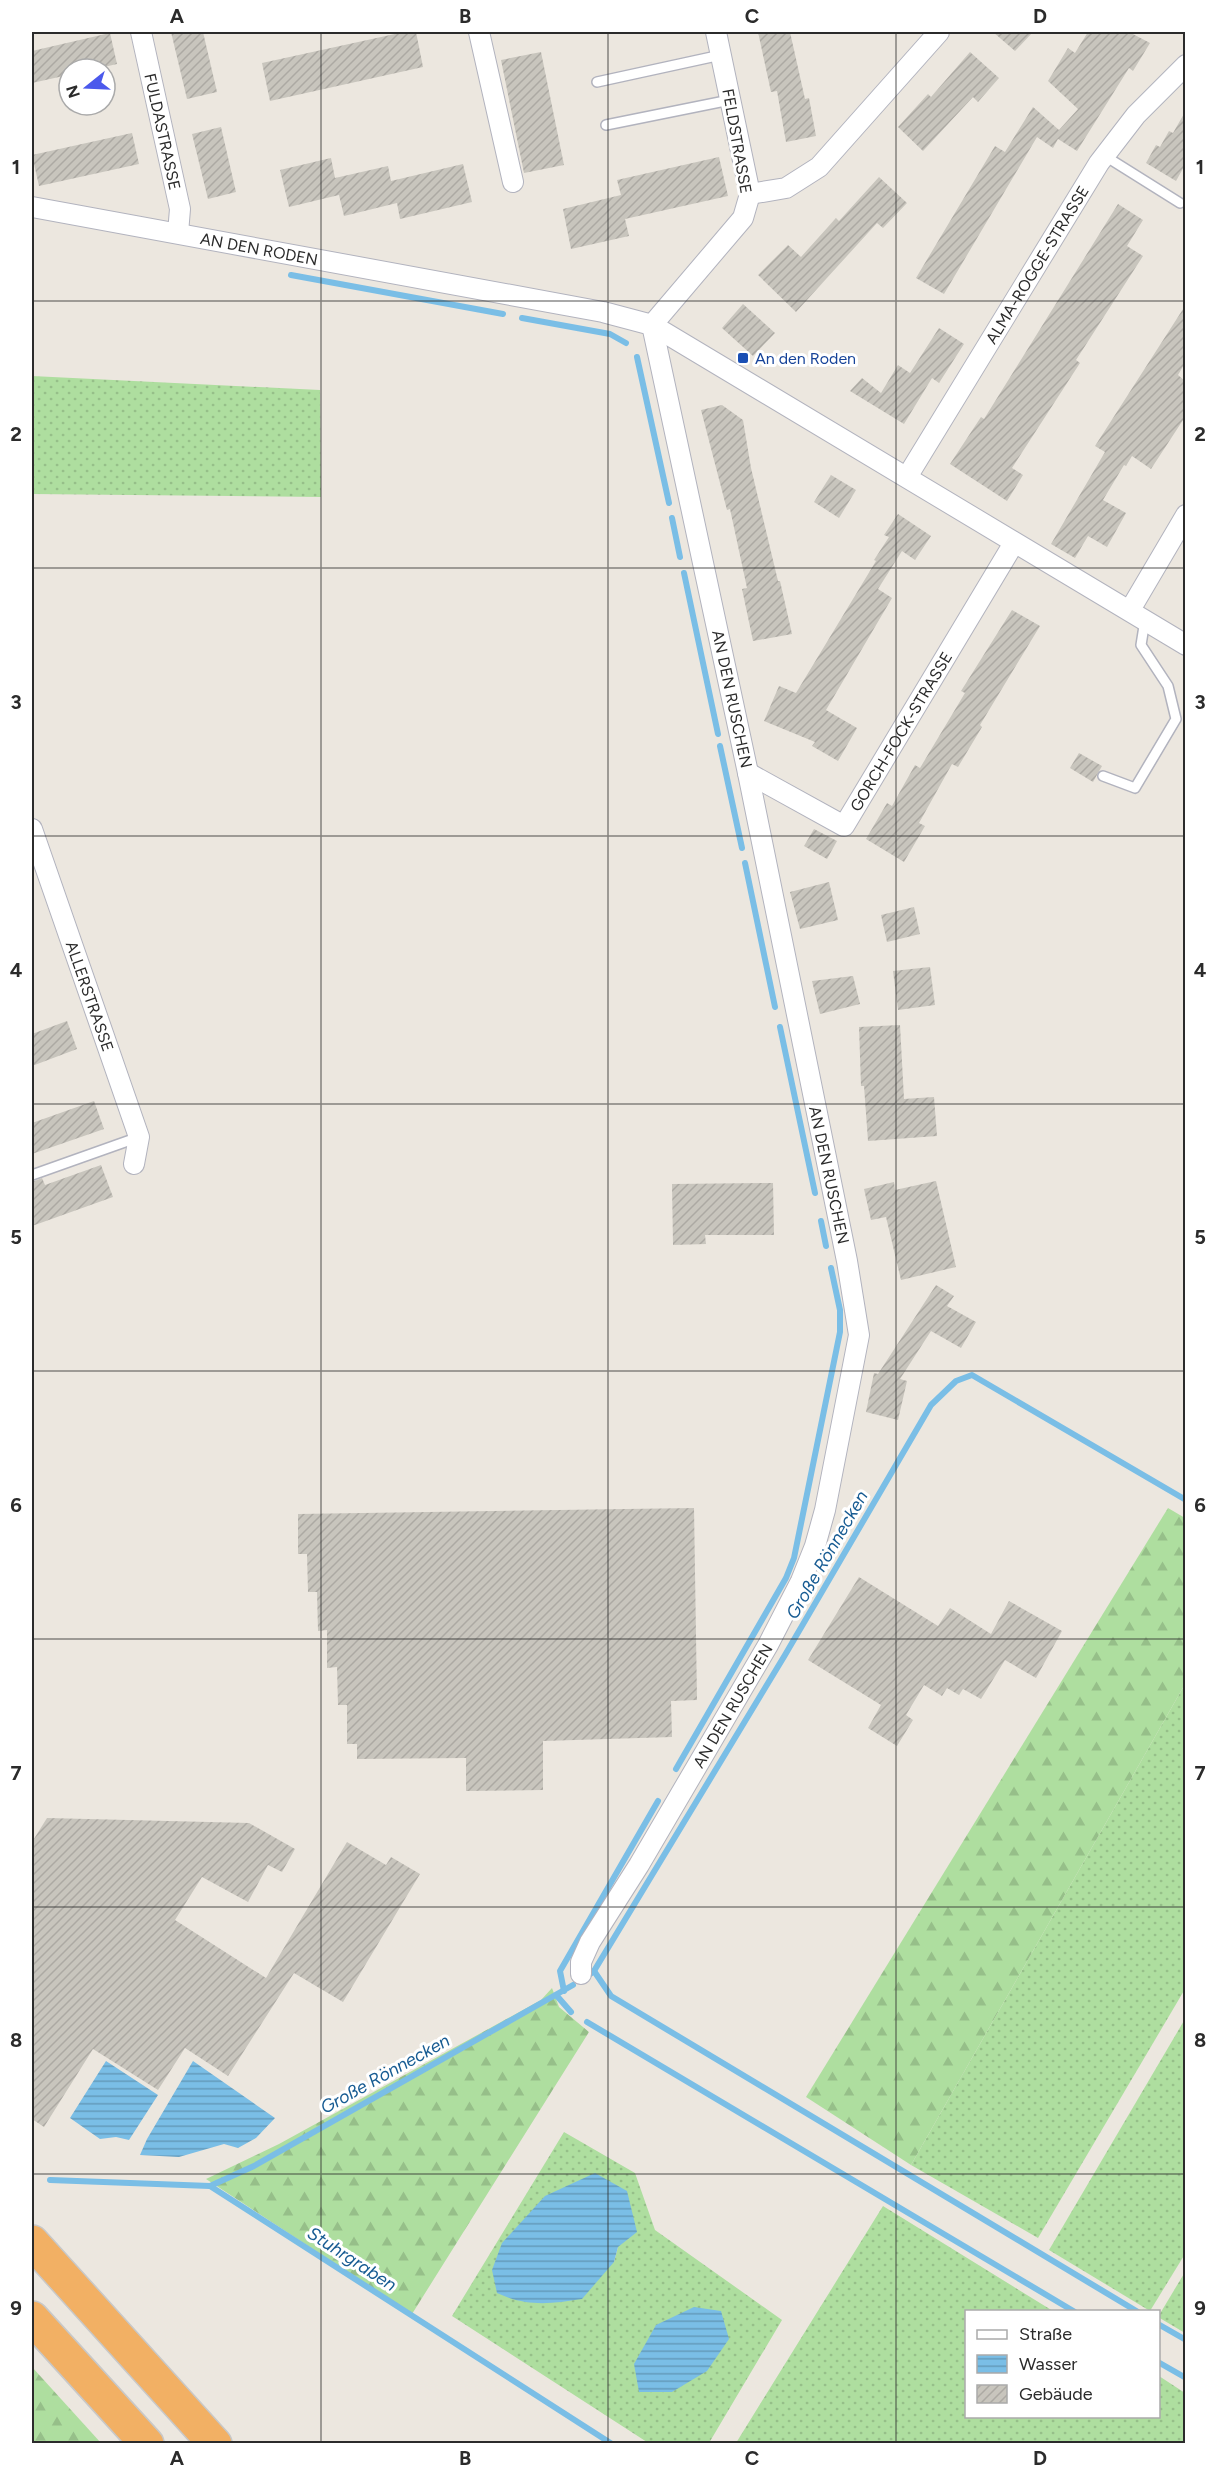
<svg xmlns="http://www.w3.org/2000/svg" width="1217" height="2475" font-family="Figtree,sans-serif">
<defs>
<pattern id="grass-dots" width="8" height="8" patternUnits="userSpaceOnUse" patternTransform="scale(1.5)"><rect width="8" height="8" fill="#aede9f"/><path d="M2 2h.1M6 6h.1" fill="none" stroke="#96bf89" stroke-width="1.8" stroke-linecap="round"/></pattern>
<pattern id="forest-firs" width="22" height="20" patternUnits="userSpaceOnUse" patternTransform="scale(1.5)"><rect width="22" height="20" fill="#aede9f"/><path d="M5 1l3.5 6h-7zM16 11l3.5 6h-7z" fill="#96bf89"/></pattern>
<pattern id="water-rules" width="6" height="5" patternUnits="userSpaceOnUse" patternTransform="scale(1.5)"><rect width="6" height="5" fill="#7abee6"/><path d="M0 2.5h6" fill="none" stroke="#649bbb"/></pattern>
<pattern id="building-hatch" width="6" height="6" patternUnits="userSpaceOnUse" patternTransform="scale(1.5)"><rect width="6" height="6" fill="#c8c5bd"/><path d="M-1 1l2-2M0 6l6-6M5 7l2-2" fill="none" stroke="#aca9a3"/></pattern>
</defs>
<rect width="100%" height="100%" fill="#ece7df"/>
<!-- grass -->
<g fill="url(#grass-dots)" fill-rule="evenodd">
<path d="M32,376L320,390L321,497L32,494Z"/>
<path d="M1185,1684V1989L1038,2238L911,2165Z"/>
<path d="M1185,2019V2254L1150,2311L1049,2250Z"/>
<path d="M564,2132L635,2173L655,2230L782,2320L709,2443L650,2444L452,2316ZM502,2243L618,2247L614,2262Z"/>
<path d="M883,2206L1053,2311L966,2312V2416H1158L1159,2376L1185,2393V2443H736Z"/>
<path d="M1185,2272V2333L1158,2317Z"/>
</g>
<!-- forest -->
<g fill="url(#forest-firs)">
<path d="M1168,1508L1185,1518V1684L911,2165L806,2097Z"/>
<path d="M552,1988L559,2007L589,2032L412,2314L206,2179L279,2144L541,2000Z"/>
<path d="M32,2367L101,2443H32Z"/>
</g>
<!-- water -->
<g fill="url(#water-rules)">
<path d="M106,2061L158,2095L129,2140L116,2137L100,2139L70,2118Z"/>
<path d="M193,2061L275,2118L256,2138L238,2148L224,2144L179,2157L140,2155L147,2139Z"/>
<path d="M595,2173L627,2191L637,2232L618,2247L614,2262L582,2299C550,2304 527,2307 497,2293L492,2270L502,2243L545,2196Z"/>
<path d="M694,2307L721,2311L729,2339L707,2371L672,2392H639L634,2364L656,2325Z"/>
</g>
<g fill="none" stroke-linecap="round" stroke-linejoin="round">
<!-- stream -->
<g stroke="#7abee6" stroke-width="6">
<path d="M291,275L503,314"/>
<path d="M522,318L610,334L626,343"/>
<path d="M637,357L669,503"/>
<path d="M672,518L680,557"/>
<path d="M684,573L718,734"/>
<path d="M720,746L742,848"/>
<path d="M745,863L775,1007"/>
<path d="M780,1027L815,1193"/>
<path d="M821,1221L826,1246"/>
<path d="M676,1769L786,1578L794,1558L840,1332V1310L831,1268"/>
<path d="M594,1971L611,1996L1138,2312"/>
<path d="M590,1974L594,1971L785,1655L931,1405L956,1381L972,1375L1186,1500"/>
<path d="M564,1991L560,1971L658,1801"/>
<path d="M557,1996L571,2012"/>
<path d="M587,2022L1075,2312"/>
<path d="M50,2180L210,2186L612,2444"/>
<path d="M210,2186L254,2166L573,1985"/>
<path d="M1158,2324L1186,2340"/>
<path d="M1158,2362L1186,2378"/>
</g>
</g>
<!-- building -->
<g fill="url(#building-hatch)">
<path d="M171,32H203L217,92L187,99Z"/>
<path d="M404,32H416L423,67L270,101L262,63Z"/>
<path d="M758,32H790L805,99L809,98L816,136L786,142L777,91L771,92Z"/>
<path d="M993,32H1033L1015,51Z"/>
<path d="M1088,32H1129L1150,43L1133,71L1129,68L1077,151L1058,139L1053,148L1037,137L944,294L916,278L995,146L1005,152L1033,107L1059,130L1078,109L1048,81L1068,48L1075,53Z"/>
<path d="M110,33L117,64L95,69H66L68,75L32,83V51Z"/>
<path d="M541,52L564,165L524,173L501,60Z"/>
<path d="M970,52L999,78L978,102L973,97L923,151L898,127L928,94L931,97Z"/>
<path d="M1185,112V165L1176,181L1146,163L1156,145L1160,147L1169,131L1173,133Z"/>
<path d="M221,127L236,192L208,199L192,134Z"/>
<path d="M132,133L139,164L39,186L32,155Z"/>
<path d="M719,157L728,196L625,219L629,236L571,249L563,209L621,195L617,180Z"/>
<path d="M331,158L335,178L388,166L391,181L463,164L472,202L400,219L397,203L344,216L339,195L289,207L280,170Z"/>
<path d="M879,177L907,203L883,228L877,223L796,312L758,275L788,245L801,257L836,218L839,221Z"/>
<path d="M1118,204L1143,220L1127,246L1143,256L1076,360L1080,363L1012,468L1023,475L1007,501L950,464L981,417L984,419Z"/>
<path d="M743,304L775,333L753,356L722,328Z"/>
<path d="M1185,306V363L1178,375L1185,381V417L1151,469L1132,456L1126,466L1124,465L1103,500L1126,513L1107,547L1088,536L1075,558L1051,544L1105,452L1095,446Z"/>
<path d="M939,328L964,344L939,383L932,378L904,424L850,391L862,378L881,393L898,365L910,373Z"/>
<path d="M722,405L743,420L751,468L778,581H780L792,634L753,641L742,589L747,588L730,509L727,510L701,410Z"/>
<path d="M831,475L856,490L839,518L814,502Z"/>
<path d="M898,514L931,536L915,560L902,551L878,589L892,598L826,710L857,728L838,761L812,746L815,742L764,721L779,686L796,693L876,561L874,560L889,537L884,535Z"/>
<path d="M1012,610L1040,626L980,725L982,727L958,767L952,764L919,823L925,826L904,862L866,839L887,803L892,806L915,765L920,768L965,693L961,691Z"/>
<path d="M1079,753L1102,766L1093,782L1070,768Z"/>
<path d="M814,829L837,841L827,859L804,846Z"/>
<path d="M829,882L838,920L800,929L790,892Z"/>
<path d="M914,907L920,934L887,942L881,915Z"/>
<path d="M930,967L935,1005L898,1010L893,971Z"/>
<path d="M853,976L860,1004L820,1014L812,981Z"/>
<path d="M67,1021L77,1049L32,1066V1034Z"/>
<path d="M900,1025L904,1099L934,1097L937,1136L868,1141L864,1086H861L859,1027Z"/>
<path d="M94,1101L104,1129L32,1154V1123Z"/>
<path d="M101,1165L113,1197L32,1226V1182L42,1178L45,1185Z"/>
<path d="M936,1181L956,1267L901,1280L886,1217L871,1220L864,1189L894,1182L895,1190Z"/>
<path d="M773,1183L774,1235H705L706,1244L673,1245L672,1184Z"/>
<path d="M936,1285L954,1296L947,1306L976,1322L961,1348L931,1331L900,1379L907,1381L898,1420L866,1412L874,1373L878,1374Z"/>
<path d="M694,1508L697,1700L671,1701L672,1737L543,1741V1790L466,1791V1758L357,1759V1744H347V1705H338L337,1667L327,1668V1630L318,1631L317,1592H308L307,1554H298V1514Z"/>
<path d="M859,1577L938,1626L950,1608L991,1634L1009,1601L1062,1631L1036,1678L1005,1660L981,1699L963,1689L959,1695L947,1688L942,1696L924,1685L906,1715L913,1720L897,1746L868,1728L881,1705L808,1660Z"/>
<path d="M47,1818L249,1823L295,1849L282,1872L268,1865L248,1902L202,1877L175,1920L266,1978L347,1842L386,1865L391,1857L420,1874L343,2002L294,1973L228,2076L185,2048L158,2090L93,2049L44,2127L32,2119V1842Z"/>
</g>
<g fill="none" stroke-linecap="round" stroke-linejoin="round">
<defs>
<g id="service">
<path d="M597,82L721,55"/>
<path d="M606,125L730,100"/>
<path d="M1105,156L1180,203"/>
<path d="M1103,776L1135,788L1176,719L1168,686L1141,645L1145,620"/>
<path d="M32,1175L139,1137"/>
</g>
<g id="minor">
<path id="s1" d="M141,32L180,209L178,233"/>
<path d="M479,32L513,182"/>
<path d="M750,194L786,188L819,167L939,32"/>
<path id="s2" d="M32,207L603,312L652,325L1186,645"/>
<path d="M652,325L743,218L750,194L716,32"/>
<path id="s3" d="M907,477L1099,163L1136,115L1186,65"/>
<path d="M1130,610L1186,515"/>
<path id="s4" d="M748,773L844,826L1014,543"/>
<path id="s5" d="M32,829L139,1137L134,1164"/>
<path id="s6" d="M581,1974V1962L590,1942L639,1865L768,1645L801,1581L815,1546L825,1510L859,1335L847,1261L748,773L652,325"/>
</g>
<g id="motorway">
<path d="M32,2242L215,2444"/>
<path d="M32,2318L147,2444"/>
</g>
</defs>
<!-- service casing -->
<use href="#service" stroke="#b2b3be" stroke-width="12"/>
<!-- minor casing -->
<use href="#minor" stroke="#b2b3be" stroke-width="22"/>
<!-- motorway casing -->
<use href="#motorway" stroke="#c8c8c8" stroke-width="36"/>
<!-- service -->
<use href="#service" stroke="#fff" stroke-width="9"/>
<!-- minor -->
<use href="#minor" stroke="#fff" stroke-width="20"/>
<!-- motorway -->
<use href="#motorway" stroke="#f2b064" stroke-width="33"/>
</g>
<!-- grid -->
<path fill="none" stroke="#2b2b2b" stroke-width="1.5" stroke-opacity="0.55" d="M321,32V2444M608,32V2444M896,32V2444M32,301H1186M32,568H1186M32,836H1186M32,1104H1186M32,1371H1186M32,1639H1186M32,1907H1186M32,2174H1186"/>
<!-- markers -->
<rect fill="#1a4fb4" stroke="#fff" stroke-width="2" x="737" y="352" width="12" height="12" rx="3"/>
<g text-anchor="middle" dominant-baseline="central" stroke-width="6" stroke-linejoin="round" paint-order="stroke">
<!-- street labels -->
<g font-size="16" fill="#2b2b2b" stroke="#fff">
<text stroke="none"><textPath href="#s1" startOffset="102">FULDASTRASSE</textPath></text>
<text transform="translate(737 141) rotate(80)">FELDSTRASSE</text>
<text stroke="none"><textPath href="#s2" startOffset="231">AN DEN RODEN</textPath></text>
<text stroke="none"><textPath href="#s3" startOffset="249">ALMA-ROGGE-STRASSE</textPath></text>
<text transform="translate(732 699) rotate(78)">AN DEN RUSCHEN</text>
<text stroke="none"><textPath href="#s4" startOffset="220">GORCH-FOCK-STRASSE</textPath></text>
<text stroke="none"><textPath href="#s5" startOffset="177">ALLERSTRASSE</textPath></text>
<text transform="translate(829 1175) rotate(78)">AN DEN RUSCHEN</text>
<text stroke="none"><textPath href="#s6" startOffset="310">AN DEN RUSCHEN</textPath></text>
</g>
<!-- transit labels -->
<g font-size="16" fill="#164399" stroke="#fff" text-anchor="start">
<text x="755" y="358">An den Roden</text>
</g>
<!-- water labels -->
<g font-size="18" font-style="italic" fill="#185c93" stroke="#fff">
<text transform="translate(827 1555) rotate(-60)">Große Rönnecken</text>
<text transform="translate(385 2074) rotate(-29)">Große Rönnecken</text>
<text transform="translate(352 2259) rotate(33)">Stuhrgraben</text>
</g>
</g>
<!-- border -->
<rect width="1217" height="2475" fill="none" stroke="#ffffff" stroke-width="66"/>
<!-- legend -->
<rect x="965" y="2310" width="195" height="108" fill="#ffffff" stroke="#aaaaaa" stroke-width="1.5"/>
<rect x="977" y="2330" width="30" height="9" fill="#ffffff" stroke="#aaaaaa" stroke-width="1.5"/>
<text x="1019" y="2340" font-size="18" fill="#2b2b2b">Straße</text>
<rect x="977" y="2355" width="30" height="18" fill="url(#water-rules)" stroke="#aaaaaa" stroke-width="1.5"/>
<text x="1019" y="2370" font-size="18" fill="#2b2b2b">Wasser</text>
<rect x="977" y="2385" width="30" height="18" fill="url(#building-hatch)" stroke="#aaaaaa" stroke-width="1.5"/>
<text x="1019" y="2400" font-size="18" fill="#2b2b2b">Gebäude</text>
<!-- north arrow -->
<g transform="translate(87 87) rotate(252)"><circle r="28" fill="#ffffff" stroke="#aaaaaa" stroke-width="1.5"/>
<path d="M0-4.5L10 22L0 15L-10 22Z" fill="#4b59ec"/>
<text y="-9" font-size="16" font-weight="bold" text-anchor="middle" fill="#2b2b2b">N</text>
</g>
<rect x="33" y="33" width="1151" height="2409" fill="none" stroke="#2b2b2b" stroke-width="2"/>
<g font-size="20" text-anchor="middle" font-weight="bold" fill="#2b2b2b">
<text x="177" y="23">A</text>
<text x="465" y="23">B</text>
<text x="752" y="23">C</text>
<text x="1040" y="23">D</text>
<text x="16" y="174">1</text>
<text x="1200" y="174">1</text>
<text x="16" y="441">2</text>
<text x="1200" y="441">2</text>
<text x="16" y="709">3</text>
<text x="1200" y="709">3</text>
<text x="16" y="977">4</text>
<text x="1200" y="977">4</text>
<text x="16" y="1244">5</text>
<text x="1200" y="1244">5</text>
<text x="16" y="1512">6</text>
<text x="1200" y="1512">6</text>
<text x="16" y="1780">7</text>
<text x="1200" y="1780">7</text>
<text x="16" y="2047">8</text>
<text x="1200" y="2047">8</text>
<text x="16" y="2315">9</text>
<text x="1200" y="2315">9</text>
<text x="177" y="2465">A</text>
<text x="465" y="2465">B</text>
<text x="752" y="2465">C</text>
<text x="1040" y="2465">D</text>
</g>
</svg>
